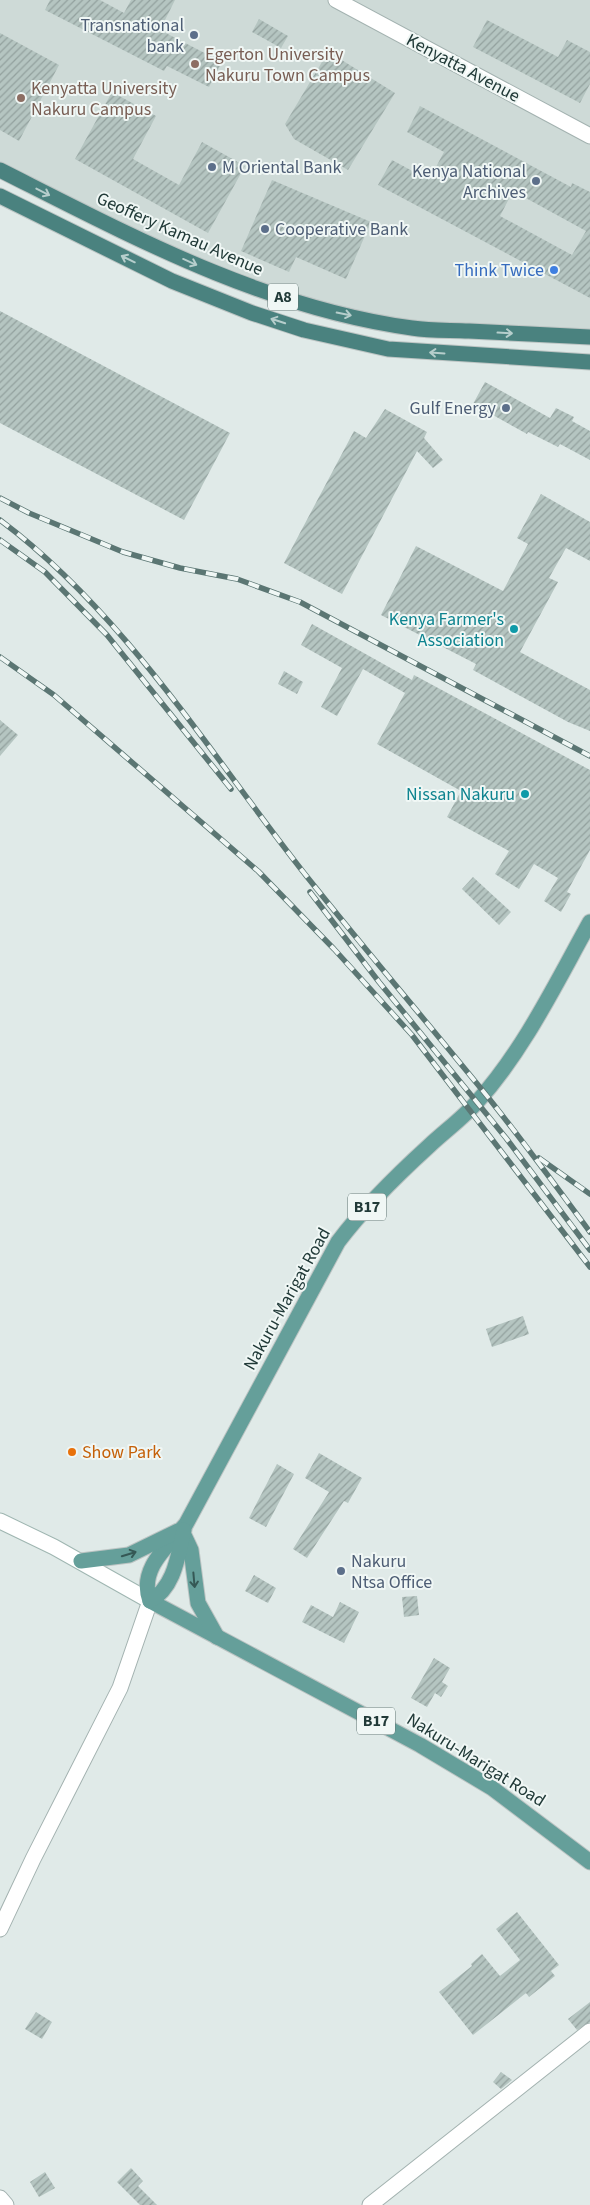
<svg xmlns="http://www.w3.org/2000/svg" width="590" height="2205" font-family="'Source Sans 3',sans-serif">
<defs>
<pattern id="building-hatch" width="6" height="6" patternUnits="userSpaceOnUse" patternTransform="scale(1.25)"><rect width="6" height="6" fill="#b5c5c1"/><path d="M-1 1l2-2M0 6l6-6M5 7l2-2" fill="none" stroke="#93a19e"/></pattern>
</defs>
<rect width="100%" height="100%" fill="#e0eae8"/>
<!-- built -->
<path fill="#cedad7" d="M0,0H590V340L393,323L274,299L0,171Z"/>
<!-- building -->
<g fill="url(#building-hatch)" fill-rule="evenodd">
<path d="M50,0H100L124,13L131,0H175L160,30L222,62L209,87L167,66L164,71L45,10Z"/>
<path d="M259,19L288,36L281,48L252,32Z"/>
<path d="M487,20L558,57L567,40L590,52V84L580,103L473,47Z"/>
<path d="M0,33L59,65L19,141L0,130Z"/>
<path d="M340,59L395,93L348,170L294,139L285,124L322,62Z"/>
<path d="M112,92L156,116L133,159L179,185L202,142L245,166L208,233L75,159Z"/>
<path d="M420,106L571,187L572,183L590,192V298L378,185L392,160L429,180L444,152L407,132ZM513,191L586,231L572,255L500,216Z"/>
<path d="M272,180L371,222L346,279L296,257L289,272L241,251Z"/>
<path d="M0,311L230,433L184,520L0,423Z"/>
<path d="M485,382L550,418L556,408L574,417L572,421L590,431V460L560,444L558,447L528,432L527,434L473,404Z"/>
<path d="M385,409L427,432L424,438L443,460L433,468L417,451L342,594L284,563L354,431L366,438Z"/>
<path d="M541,494L590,522V561L566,548L549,578L558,582L520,652L590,690V731L568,722L473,670L476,664L381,615L416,546L503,591L528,544L517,538Z"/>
<path d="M312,624L412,680L414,675L590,770V850L567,892L571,894L561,912L544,901L558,878L534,864L519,889L495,874L509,851L447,817L461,791L377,744L405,693L363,669L337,716L321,707L342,668L301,645Z"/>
<path d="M284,671L303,682L297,694L278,684Z"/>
<path d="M0,720L18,735L0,756Z"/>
<path d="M473,877L511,912L499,925L462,889Z"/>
<path d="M523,1316L529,1334L492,1347L486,1329Z"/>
<path d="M319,1453L362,1478L348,1503L344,1501L307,1558L293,1549L329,1492L305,1478Z"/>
<path d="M277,1464L294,1474L266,1527L249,1518Z"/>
<path d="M254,1575L276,1588L268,1603L245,1591Z"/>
<path d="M417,1596L419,1615L404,1617L402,1597Z"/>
<path d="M340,1602L359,1612L344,1643L302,1622L311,1605L333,1617Z"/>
<path d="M434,1658L450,1668L442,1682L448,1686L441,1697L435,1693L427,1707L411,1698Z"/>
<path d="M517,1912L559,1965L551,1971L555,1976L529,1997L526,1993L473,2035L439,1992L472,1966L471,1964L482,1954L500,1976L520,1960L496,1929Z"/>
<path d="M590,2002V2022L577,2030L568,2019Z"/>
<path d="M36,2012L52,2022L42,2039L25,2029Z"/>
<path d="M501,2072L512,2080L501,2089L493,2082Z"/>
<path d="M131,2168L143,2181L138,2186L157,2205H140L117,2182Z"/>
<path d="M45,2172L55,2188L39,2197L30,2182Z"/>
</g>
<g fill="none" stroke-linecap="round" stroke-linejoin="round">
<defs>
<g id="minor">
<path d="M0,1929L33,1859L120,1688L150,1601"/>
<path d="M0,2198L6,2205"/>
<path d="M370,2205L590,2031"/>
</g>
<path id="tertiary" d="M336,0L590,136"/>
<path id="secondary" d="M0,1521L54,1547L150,1601"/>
<g id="primary">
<path d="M590,922C556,983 524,1050 477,1102C463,1118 445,1131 429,1146C396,1176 365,1206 338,1242L186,1524C168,1546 138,1569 150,1601L420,1745L492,1788L590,1862"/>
<path d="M183,1533L191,1550L198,1603L217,1637"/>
<path d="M81,1561L129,1555L178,1531"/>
<path d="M150,1601C175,1587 178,1555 184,1530"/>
</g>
<g id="trunk">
<path d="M0,170C131,236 264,308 412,328C431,331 450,330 469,331C509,333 550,335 590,337"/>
<path d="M0,196L172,281L252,313L304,330L388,349L590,362"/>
</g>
</defs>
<!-- minor casing -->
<use href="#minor" stroke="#a3b2b0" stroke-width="17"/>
<!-- tertiary casing -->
<use href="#tertiary" stroke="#a3b2b0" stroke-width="17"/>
<!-- secondary casing -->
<use href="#secondary" stroke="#9fb6b1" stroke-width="17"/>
<!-- primary casing -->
<use href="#primary" stroke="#bcc4c3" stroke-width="17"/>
<!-- trunk casing -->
<use href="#trunk" stroke="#bcc4c3" stroke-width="17"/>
<!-- minor -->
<use href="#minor" stroke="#fff" stroke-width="15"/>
<!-- tertiary -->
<use href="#tertiary" stroke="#fff" stroke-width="15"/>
<!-- secondary -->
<use href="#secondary" stroke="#fff" stroke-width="15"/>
<!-- primary -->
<use href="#primary" stroke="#659f9a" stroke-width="15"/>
<!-- trunk -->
<use href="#trunk" stroke="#4a827f" stroke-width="15"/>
<defs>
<g id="rail">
<path d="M0,498L29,513L123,552L180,568L237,579L300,602L590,756"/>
<path d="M0,520C128,616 213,759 312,883C368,953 426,1021 483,1091C520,1137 555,1185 590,1232"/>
<path d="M0,540L45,572L107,635L231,789"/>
<path d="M0,657L54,695L258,871L334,949L412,1035L590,1267"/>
<path d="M310,892L379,982L506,1138L590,1250"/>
<path d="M539,1158L590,1194"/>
</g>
</defs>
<!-- rail casing -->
<use href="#rail" stroke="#5b7673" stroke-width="5.5"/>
<!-- rail -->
<use href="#rail" stroke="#f0f7f5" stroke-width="4" stroke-dasharray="11" stroke-linecap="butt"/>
</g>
<!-- one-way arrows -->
<defs><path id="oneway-shaft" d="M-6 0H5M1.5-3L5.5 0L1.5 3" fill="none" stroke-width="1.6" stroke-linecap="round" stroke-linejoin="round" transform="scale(1.25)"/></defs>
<g stroke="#b6cecc">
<use href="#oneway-shaft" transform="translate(43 192) rotate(27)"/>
<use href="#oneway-shaft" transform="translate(128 259) rotate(-154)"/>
<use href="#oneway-shaft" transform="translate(190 262) rotate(24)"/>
<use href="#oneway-shaft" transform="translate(344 314) rotate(11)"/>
<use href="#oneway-shaft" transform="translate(278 321) rotate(-162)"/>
<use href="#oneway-shaft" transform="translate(505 333) rotate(3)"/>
<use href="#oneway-shaft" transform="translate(437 353) rotate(-176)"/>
</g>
<g stroke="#355855">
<use href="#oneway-shaft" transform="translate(129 1554) rotate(-17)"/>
<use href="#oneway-shaft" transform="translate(194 1580) rotate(85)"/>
</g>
<!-- markers -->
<g fill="#5c6f8a" stroke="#f0f7f5" stroke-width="2">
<circle cx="194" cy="35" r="5"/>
<circle cx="212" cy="167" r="5"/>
<circle cx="536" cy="181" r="5"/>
<circle cx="265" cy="229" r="5"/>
<circle cx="506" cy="408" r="5"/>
<circle cx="341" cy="1571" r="5"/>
</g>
<g fill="#8d6e63" stroke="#f0f7f5" stroke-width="2">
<circle cx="195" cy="64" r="5"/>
<circle cx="21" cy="98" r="5"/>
</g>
<circle fill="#3f7fe0" stroke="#f0f7f5" stroke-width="2" cx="554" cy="270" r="5"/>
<g fill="#0f9aa8" stroke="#f0f7f5" stroke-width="2">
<circle cx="514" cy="629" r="5"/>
<circle cx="525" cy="794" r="5"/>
</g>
<circle fill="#e8710a" stroke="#f0f7f5" stroke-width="2" cx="72" cy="1452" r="5"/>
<g text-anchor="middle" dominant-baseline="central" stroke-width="4" stroke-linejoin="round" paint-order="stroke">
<!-- shield labels -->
<g fill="#f0f7f5" stroke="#5f7371" stroke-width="1">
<rect x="268" y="283.5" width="30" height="27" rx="4"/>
<rect x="348" y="1193.5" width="38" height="27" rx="4"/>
<rect x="357" y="1707.5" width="38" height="27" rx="4"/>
</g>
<g font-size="16" font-weight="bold" fill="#213a38">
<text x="283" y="297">A8</text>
<text x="367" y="1207">B17</text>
<text x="376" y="1721">B17</text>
</g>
<!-- service labels -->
<g font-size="18" fill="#4e5e75" stroke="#f0f7f5" text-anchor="end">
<text x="184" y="25">Transnational<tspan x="184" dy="21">bank</tspan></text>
<text x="222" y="167" text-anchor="start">M Oriental Bank</text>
<text x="526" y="171">Kenya National<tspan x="526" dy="21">Archives</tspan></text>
<text x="275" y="229" text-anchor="start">Cooperative Bank</text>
<text x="496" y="408">Gulf Energy</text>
<text x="351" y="1561" text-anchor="start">Nakuru<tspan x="351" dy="21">Ntsa Office</tspan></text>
</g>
<!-- education labels -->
<g font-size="18" fill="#785e54" stroke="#f0f7f5" text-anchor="start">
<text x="205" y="54">Egerton University<tspan x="205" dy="21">Nakuru Town Campus</tspan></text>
<text x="31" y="88">Kenyatta University<tspan x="31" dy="21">Nakuru Campus</tspan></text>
</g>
<!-- street labels -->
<g font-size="18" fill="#213a38" stroke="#f0f7f5">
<text transform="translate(463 68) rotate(28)">Kenyatta Avenue</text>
<text transform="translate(180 234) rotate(24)">Geoffery Kamau Avenue</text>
<text transform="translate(287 1299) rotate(-61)">Nakuru-Marigat Road</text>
<text transform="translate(476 1760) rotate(32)">Nakuru-Marigat Road</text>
</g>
<!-- shop labels -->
<g font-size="18" fill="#366cbe" stroke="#f0f7f5" text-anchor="end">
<text x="544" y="270">Think Twice</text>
</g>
<!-- culture labels -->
<g font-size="18" fill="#0d838f" stroke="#f0f7f5" text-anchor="end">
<text x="504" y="619">Kenya Farmer's<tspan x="504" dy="21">Association</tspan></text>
<text x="515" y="794">Nissan Nakuru</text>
</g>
<!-- food labels -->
<g font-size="18" fill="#c56008" stroke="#f0f7f5" text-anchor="start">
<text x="82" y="1452">Show Park</text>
</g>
</g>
</svg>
